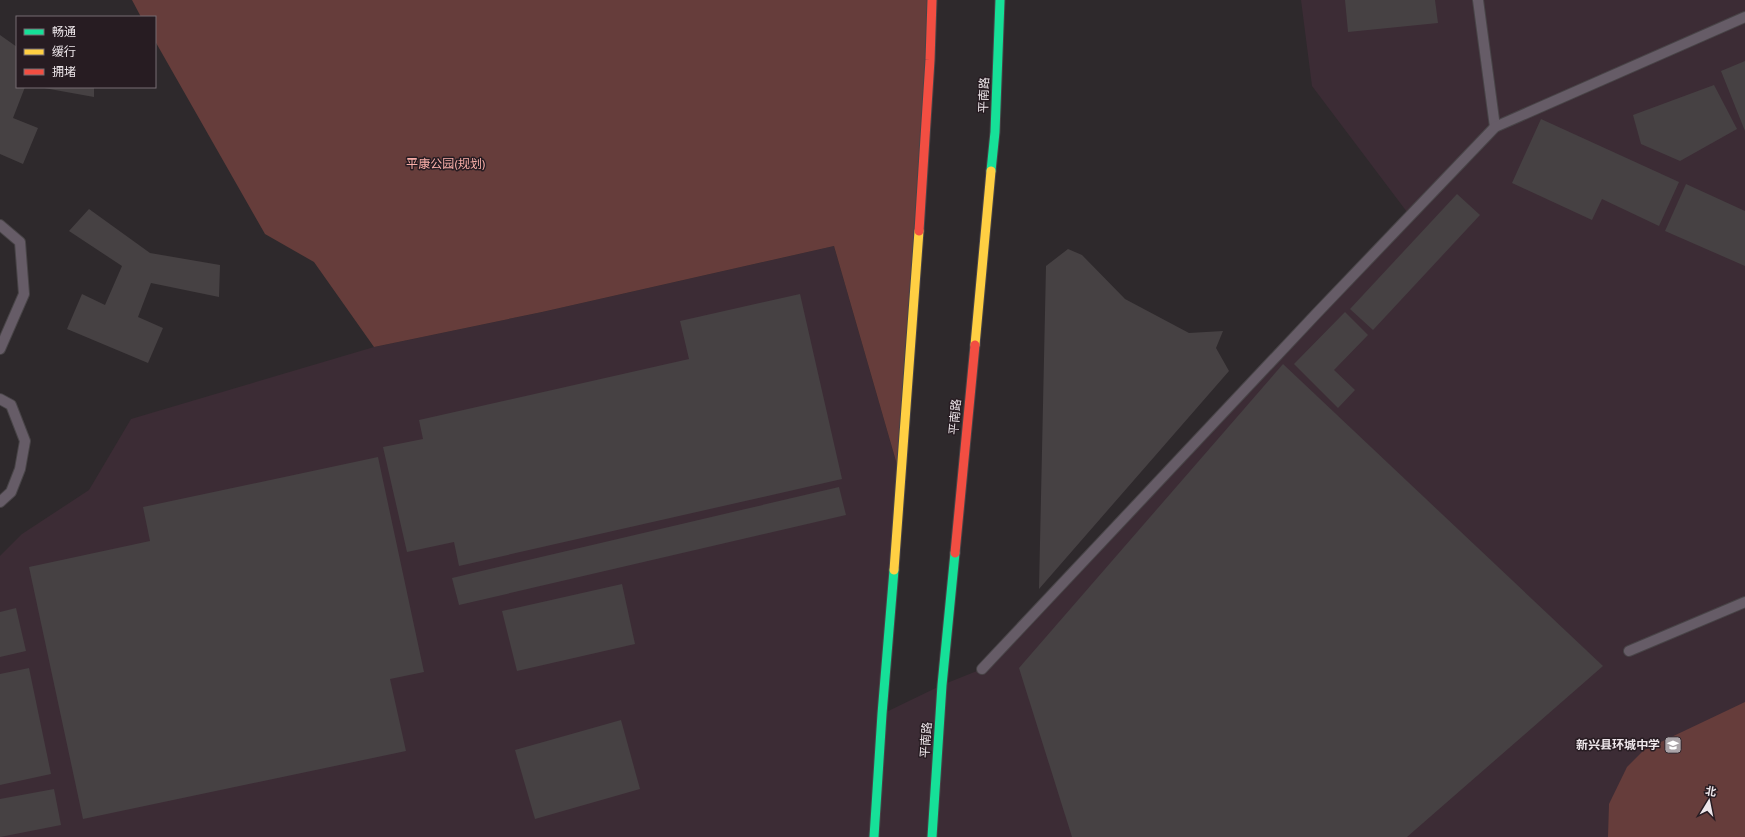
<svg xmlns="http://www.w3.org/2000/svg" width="1745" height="837" font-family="'Public Sans','Noto Sans SC',sans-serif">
<rect width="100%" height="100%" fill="#2e292c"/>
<!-- built -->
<path fill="#3c2c35" d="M1301,0H1745V837H0V556L22,534L89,490L131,419L374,347L542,312L834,246L902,482L882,714L942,685L982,669L1410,216L1312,86Z"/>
<!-- green -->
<g fill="#663d3b">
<path d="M132,0H932L902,482L834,246L542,312L374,347L314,262L265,234L155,41V17H141Z"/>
<path d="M1745,702V837H1608L1609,804L1627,767L1644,750Z"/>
</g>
<!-- building -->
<g fill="#464143">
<path d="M1345,0H1435L1438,23L1348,32Z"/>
<path d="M0,35L17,47V87H25L13,118L38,128L23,164L0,154Z"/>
<path d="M1745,61V131L1721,71Z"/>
<path d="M1714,85L1737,129L1680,161L1641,144L1633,115Z"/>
<path d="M45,87H94V97L44,88Z"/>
<path d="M1541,119L1679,182L1659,226L1602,199L1592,220L1512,183Z"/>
<path d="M1686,184L1745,211V266L1665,231Z"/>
<path d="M1457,194L1480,215L1373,330L1350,309Z"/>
<path d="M89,209L150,253L220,265L219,297L151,283L138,317L163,328L148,363L67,329L82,294L105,305L122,266L69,231Z"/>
<path d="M1068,249L1082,255L1125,299L1189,333L1223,331L1216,348L1229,371L1039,589L1046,266Z"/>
<path d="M800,294L842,479L459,566L454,542L407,552L383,447L423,439L419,420L689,359L680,321Z"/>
<path d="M1345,312L1368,335L1334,370L1355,390L1338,408L1294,364Z"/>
<path d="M1283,364L1603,666L1407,837H1072L1019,668Z"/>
<path d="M378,457L424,672L390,679L406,751L83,819L29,567L150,541L143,507Z"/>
<path d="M839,487L846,515L459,605L452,578Z"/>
<path d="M622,584L635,644L517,671L502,611Z"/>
<path d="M16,608L26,651L0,657V612Z"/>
<path d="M29,668L51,774L0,785V674Z"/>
<path d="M621,720L640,789L535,819L515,750Z"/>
<path d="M54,789L61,825L0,837V799Z"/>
</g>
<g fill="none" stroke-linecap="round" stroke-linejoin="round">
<defs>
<g id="lane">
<path d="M1478,0L1495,127"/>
<path d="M0,225L20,242L24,294L0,349"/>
<path d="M0,399L11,405L25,441L20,469L11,492L0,502"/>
<path d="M1629,651L1745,602"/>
<path d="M982,669L1317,313L1495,127L1745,17"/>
</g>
<g id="fast">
<path d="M991,171L995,132L1000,0"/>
<path d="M874,837L882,714L894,570"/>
<path d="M932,837L942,685L955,553"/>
</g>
<g id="slow">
<path d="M975,345L991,171"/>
<path d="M894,570L919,231"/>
</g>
<g id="jam">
<path d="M919,231L930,60L932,0"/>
<path d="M955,553L975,345"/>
</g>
</defs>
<!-- lane casing -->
<use href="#lane" stroke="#484447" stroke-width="12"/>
<!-- fast casing -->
<use href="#fast" stroke="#484447" stroke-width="11"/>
<!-- slow casing -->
<use href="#slow" stroke="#484447" stroke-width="11"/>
<!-- jam casing -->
<use href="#jam" stroke="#484447" stroke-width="11"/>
<!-- lane -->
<use href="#lane" stroke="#665c67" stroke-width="10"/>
<!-- fast -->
<use href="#fast" stroke="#16e098" stroke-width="9"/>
<!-- slow -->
<use href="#slow" stroke="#ffcf43" stroke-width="9"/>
<!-- jam -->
<use href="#jam" stroke="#f24e42" stroke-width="9"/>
</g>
<!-- icons -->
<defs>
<symbol id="school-square" viewBox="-11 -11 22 22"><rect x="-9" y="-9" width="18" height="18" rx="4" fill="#aaa4a8" stroke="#271c22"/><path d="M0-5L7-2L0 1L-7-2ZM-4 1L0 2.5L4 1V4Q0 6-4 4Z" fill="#fff"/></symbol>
</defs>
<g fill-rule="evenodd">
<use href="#school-square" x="1663" y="735" width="20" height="20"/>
</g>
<g text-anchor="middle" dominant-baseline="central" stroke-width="3" stroke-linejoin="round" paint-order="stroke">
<!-- street labels -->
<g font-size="12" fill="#ede6ea" stroke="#271c22">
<text transform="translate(984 95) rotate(-88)">平南路</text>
<text transform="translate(955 417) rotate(-85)">平南路</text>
<text transform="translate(926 740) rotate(-86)">平南路</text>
</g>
<!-- park labels -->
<g font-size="12" fill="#f8aea8" stroke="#271c22">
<text x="446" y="164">平康公园(规划)</text>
</g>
<!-- poi labels -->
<g font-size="12" font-weight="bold" fill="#ede6ea" stroke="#271c22" text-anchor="end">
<text x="1660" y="745">新兴县环城中学</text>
</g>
</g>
<!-- legend -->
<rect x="16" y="16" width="140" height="72" fill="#271c22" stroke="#766d72"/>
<rect x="24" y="29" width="20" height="6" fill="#16e098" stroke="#766d72"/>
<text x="52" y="36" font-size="12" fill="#ede6ea">畅通</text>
<rect x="24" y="49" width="20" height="6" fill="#ffcf43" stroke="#766d72"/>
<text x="52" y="56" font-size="12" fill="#ede6ea">缓行</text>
<rect x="24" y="69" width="20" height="6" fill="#f24e42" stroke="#766d72"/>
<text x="52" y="76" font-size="12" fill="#ede6ea">拥堵</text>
<!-- north arrow -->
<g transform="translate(1709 801) rotate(10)" stroke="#271c22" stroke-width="3" paint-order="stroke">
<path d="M0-3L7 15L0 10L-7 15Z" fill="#ede6ea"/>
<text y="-6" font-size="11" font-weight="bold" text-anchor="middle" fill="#ede6ea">北</text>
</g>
</svg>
